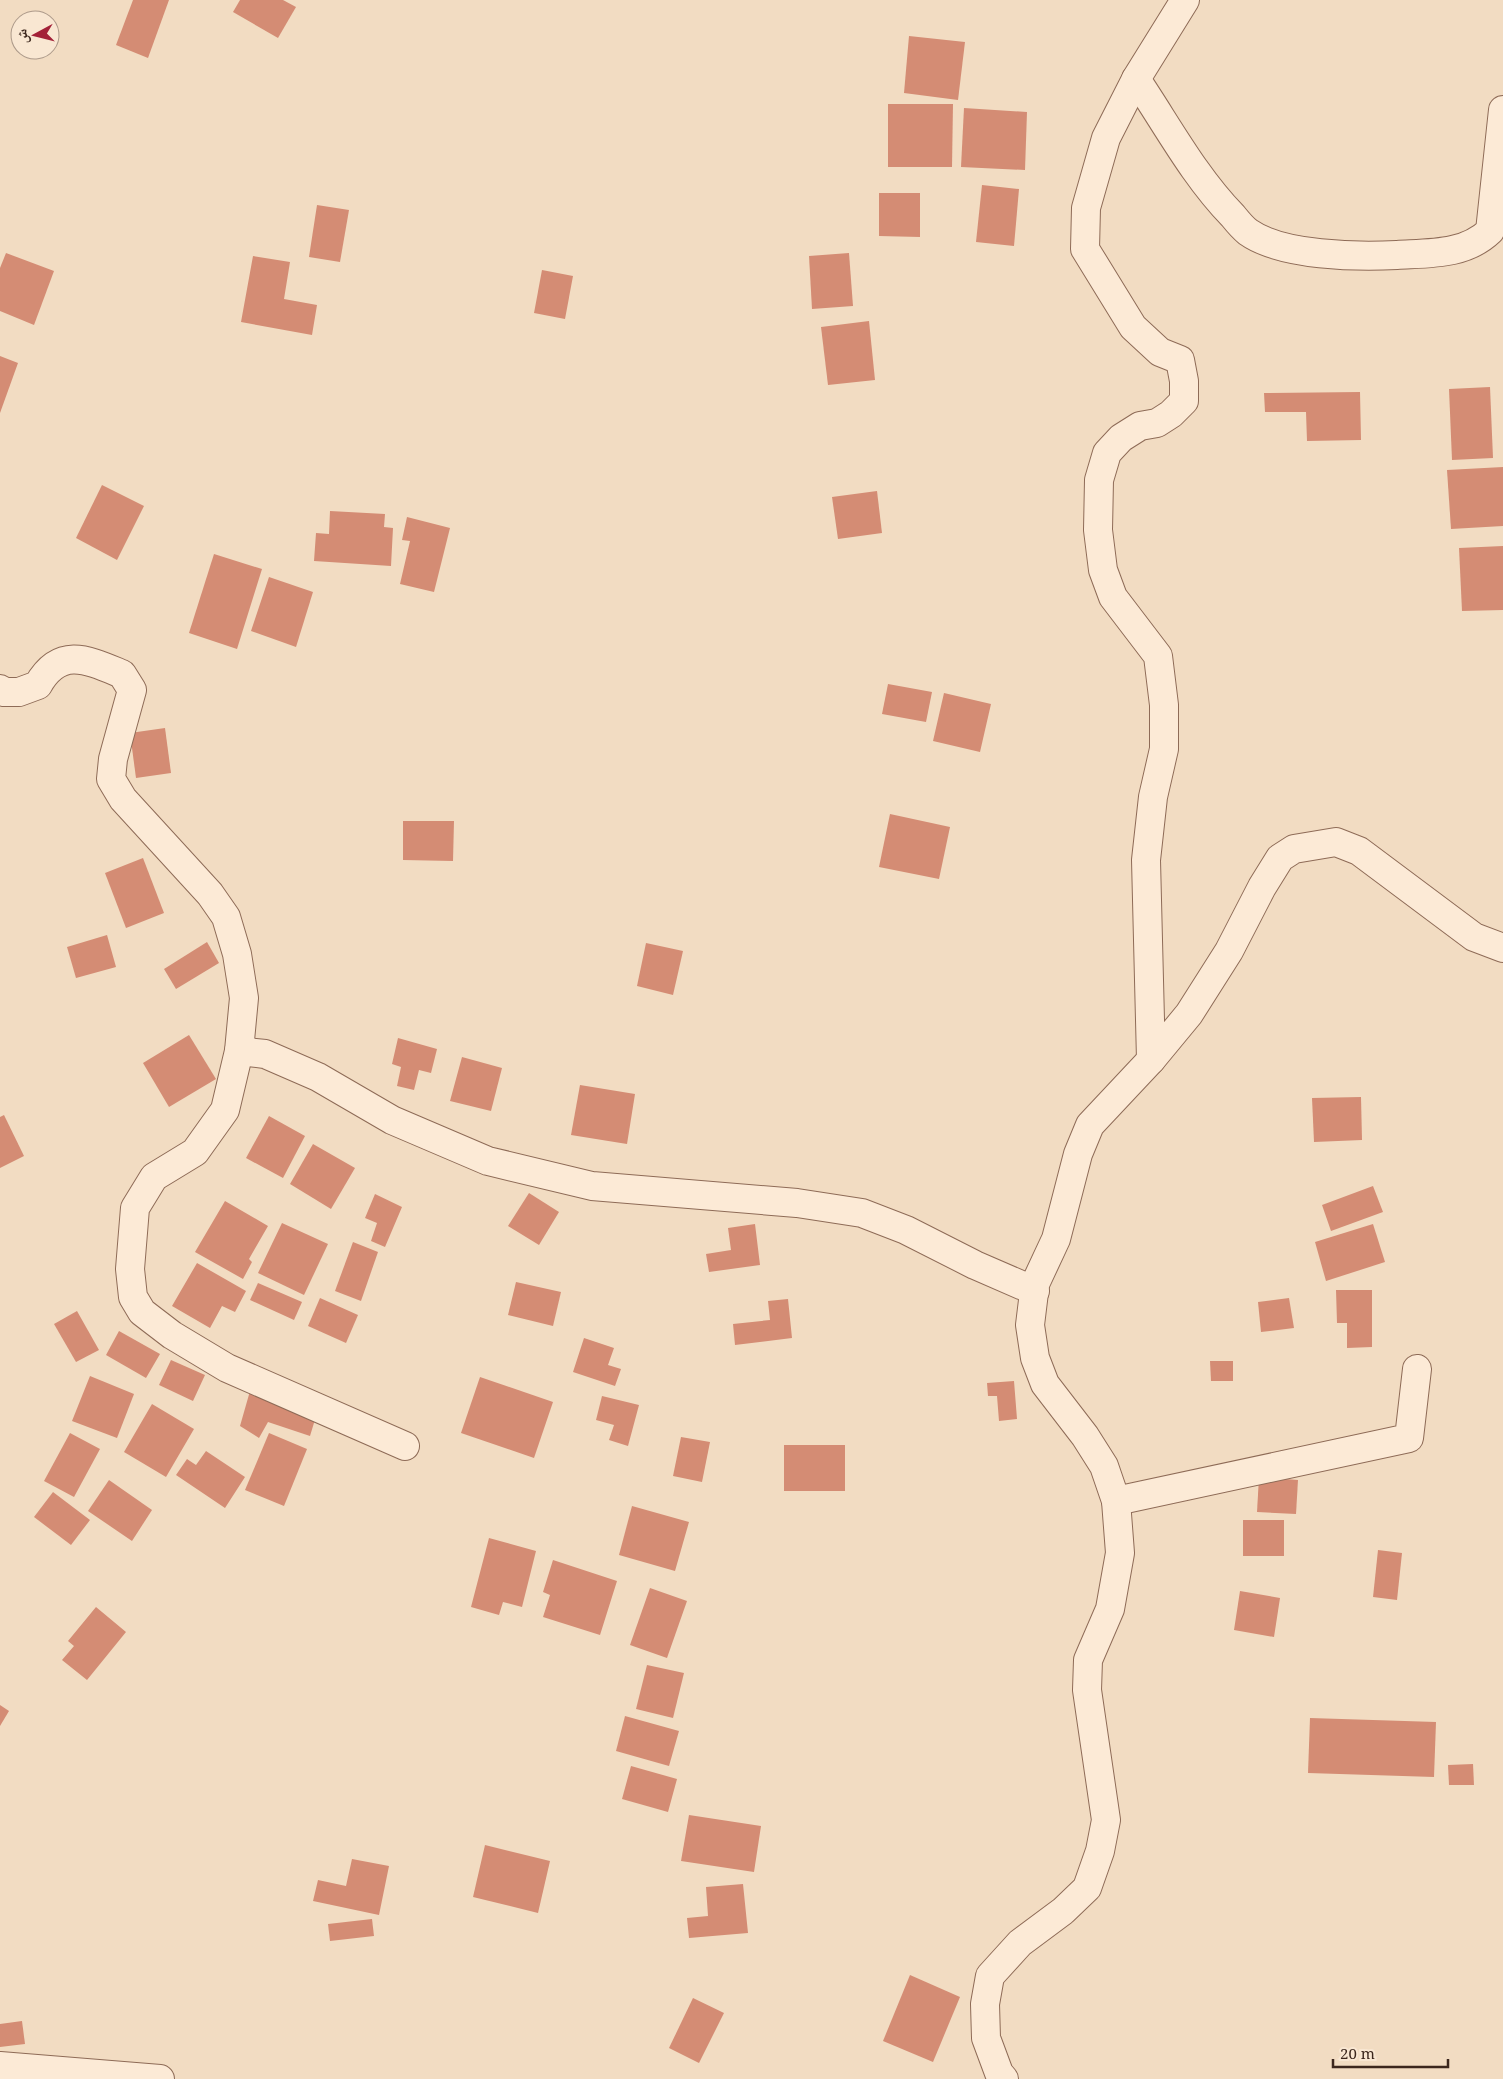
<svg xmlns="http://www.w3.org/2000/svg" width="1503" height="2079" font-family="'Noto Serif','Noto Naskh Arabic',serif">
<rect width="100%" height="100%" fill="#f2dcc2"/>
<!-- building -->
<g fill="#d48c74">
<path d="M133,0H169L148,58L116,45Z"/>
<path d="M240,0H283L296,7L278,38L233,12Z"/>
<path d="M909,36L965,42L958,100L904,93Z"/>
<path d="M888,104H953L952,167H888Z"/>
<path d="M964,108L1027,112L1025,170L961,167Z"/>
<path d="M982,185L1019,189L1014,246L976,242Z"/>
<path d="M879,193H920V237L879,236Z"/>
<path d="M317,205L349,210L340,262L309,257Z"/>
<path d="M6,253L54,271L34,325L0,311V268Z"/>
<path d="M849,253L853,306L812,309L809,256Z"/>
<path d="M253,256L290,262L284,299L317,305L312,335L241,322Z"/>
<path d="M542,270L573,276L565,319L534,313Z"/>
<path d="M869,321L875,380L828,385L821,327Z"/>
<path d="M0,356L18,363L0,413Z"/>
<path d="M1490,387L1493,458L1452,460L1449,389Z"/>
<path d="M1360,392L1361,440L1307,441L1306,412H1265L1264,393Z"/>
<path d="M1503,467V526L1451,529L1447,470Z"/>
<path d="M102,485L144,506L117,560L76,538Z"/>
<path d="M877,491L882,533L838,539L832,497Z"/>
<path d="M330,511L385,514L384,527L393,528L391,566L314,561L316,533L329,534Z"/>
<path d="M407,517L450,528L434,592L400,584L410,541L402,540Z"/>
<path d="M1503,546V610L1462,611L1459,548Z"/>
<path d="M214,554L262,569L237,649L189,633Z"/>
<path d="M269,577L313,592L296,647L251,631Z"/>
<path d="M888,684L932,692L926,722L882,714Z"/>
<path d="M944,693L991,704L980,752L933,741Z"/>
<path d="M165,728L171,773L136,778L130,733Z"/>
<path d="M890,814L950,827L939,879L879,867Z"/>
<path d="M403,821H454L453,861L403,860Z"/>
<path d="M143,858L164,913L126,928L105,873Z"/>
<path d="M107,935L116,967L76,978L67,947Z"/>
<path d="M207,942L219,963L176,989L164,969Z"/>
<path d="M646,943L683,951L673,995L637,986Z"/>
<path d="M189,1035L216,1079L169,1107L143,1063Z"/>
<path d="M398,1038L437,1049L431,1073L419,1070L414,1090L397,1086L401,1067L392,1064Z"/>
<path d="M462,1057L502,1068L491,1111L450,1101Z"/>
<path d="M580,1085L635,1094L627,1144L571,1135Z"/>
<path d="M1361,1097L1362,1140L1314,1142L1312,1098Z"/>
<path d="M4,1115L24,1156L0,1168V1117Z"/>
<path d="M269,1116L305,1136L283,1178L246,1158Z"/>
<path d="M313,1144L355,1168L331,1209L290,1184Z"/>
<path d="M1373,1186L1383,1212L1331,1231L1322,1205Z"/>
<path d="M529,1193L559,1212L539,1245L508,1226Z"/>
<path d="M375,1194L402,1207L385,1247L371,1241L377,1223L365,1218Z"/>
<path d="M225,1201L268,1226L249,1259L252,1262L243,1279L195,1252Z"/>
<path d="M282,1223L328,1244L304,1295L258,1273Z"/>
<path d="M755,1224L760,1265L709,1272L706,1254L731,1250L728,1228Z"/>
<path d="M1373,1224L1385,1262L1326,1281L1315,1242Z"/>
<path d="M353,1242L378,1252L361,1301L335,1291Z"/>
<path d="M197,1263L246,1291L235,1312L222,1306L210,1328L172,1306Z"/>
<path d="M516,1282L561,1292L553,1326L508,1315Z"/>
<path d="M258,1283L302,1302L294,1320L250,1300Z"/>
<path d="M1336,1290H1372V1347L1347,1348V1323H1337Z"/>
<path d="M320,1298L358,1315L346,1343L308,1326Z"/>
<path d="M1289,1298L1294,1328L1261,1332L1258,1302Z"/>
<path d="M788,1299L792,1338L735,1345L733,1324L770,1320L768,1301Z"/>
<path d="M77,1311L99,1350L76,1362L54,1324Z"/>
<path d="M119,1331L160,1354L146,1378L106,1355Z"/>
<path d="M584,1338L614,1348L608,1365L621,1369L615,1386L573,1372Z"/>
<path d="M171,1360L205,1375L193,1401L159,1385Z"/>
<path d="M1210,1361H1233V1381H1211Z"/>
<path d="M90,1376L134,1394L117,1438L72,1421Z"/>
<path d="M480,1377L553,1402L534,1458L461,1433Z"/>
<path d="M1014,1381L1017,1419L999,1421L997,1396H988L987,1383Z"/>
<path d="M250,1391L317,1413L310,1436L268,1422L259,1438L240,1426Z"/>
<path d="M602,1396L639,1405L628,1446L609,1440L614,1425L596,1420Z"/>
<path d="M152,1404L194,1429L166,1477L124,1452Z"/>
<path d="M70,1433L100,1449L74,1497L44,1481Z"/>
<path d="M269,1433L307,1449L284,1506L245,1490Z"/>
<path d="M681,1437L710,1442L702,1482L673,1476Z"/>
<rect x="784" y="1445" width="61" height="46"/>
<path d="M206,1451L245,1477L225,1508L176,1475L187,1459L196,1465Z"/>
<path d="M1259,1477L1298,1480L1296,1514L1257,1512Z"/>
<path d="M109,1480L152,1510L132,1541L88,1511Z"/>
<path d="M53,1492L90,1520L71,1545L34,1517Z"/>
<path d="M632,1506L689,1522L675,1571L619,1555Z"/>
<rect x="1243" y="1520" width="41" height="36"/>
<path d="M489,1538L536,1551L522,1607L503,1602L499,1615L471,1607Z"/>
<path d="M1378,1550L1402,1553L1397,1600L1373,1597Z"/>
<path d="M553,1560L617,1581L600,1635L543,1617L550,1595L543,1592Z"/>
<path d="M650,1588L687,1601L667,1658L630,1645Z"/>
<path d="M1240,1591L1280,1598L1274,1637L1234,1630Z"/>
<path d="M96,1607L126,1632L87,1680L62,1660L74,1646L68,1641Z"/>
<path d="M647,1665L684,1673L673,1718L636,1709Z"/>
<path d="M0,1705L9,1711L0,1726Z"/>
<path d="M625,1716L679,1731L669,1766L616,1751Z"/>
<path d="M1310,1718L1436,1722L1434,1777L1308,1773Z"/>
<path d="M1473,1764L1474,1785H1449L1448,1765Z"/>
<path d="M631,1766L677,1779L668,1812L622,1799Z"/>
<path d="M689,1815L761,1826L754,1872L681,1861Z"/>
<path d="M485,1845L550,1861L538,1913L473,1897Z"/>
<path d="M352,1859L389,1866L379,1915L313,1901L318,1880L346,1886Z"/>
<path d="M743,1884L748,1933L689,1938L687,1918L708,1916L706,1887Z"/>
<path d="M372,1919L374,1936L330,1941L328,1924Z"/>
<path d="M910,1975L960,1997L933,2062L883,2041Z"/>
<path d="M693,1998L724,2013L699,2063L669,2048Z"/>
<path d="M22,2021L25,2044L0,2047V2024Z"/>
</g>
<g fill="none" stroke-linecap="round" stroke-linejoin="round">
<defs>
<g id="minor">
<path d="M1136,79C1167,125 1194,176 1233,216C1237,221 1243,228 1248,232C1282,256 1357,257 1397,255C1430,253 1465,255 1490,231L1503,110"/>
<path d="M0,689L4,692H19L38,685C60,646 88,660 122,674L132,690L113,759L111,779L123,799L210,894L226,917L237,954L244,998L239,1051L225,1110L195,1152L154,1177L135,1208L130,1269L133,1297L142,1312L172,1335L227,1368L405,1446"/>
<path d="M239,1051L265,1054L318,1077L392,1120L488,1161L592,1186L797,1203L862,1213L906,1230L975,1265L1035,1291"/>
<path d="M1151,1060L1146,860L1153,797L1164,749V705L1158,656L1113,597L1103,570L1098,530L1099,480L1107,453L1121,438L1140,426L1157,423L1171,414L1184,401V381L1180,360L1160,352L1133,327L1085,249L1086,208L1106,138L1136,79L1185,0"/>
<path d="M1116,1501L1409,1438L1417,1369"/>
<path d="M0,2066L160,2079"/>
<path d="M1004,2079L999,2073L986,2038L985,2004L990,1976L1020,1943L1063,1911L1087,1888L1100,1851L1106,1820L1087,1690L1088,1660L1110,1609L1120,1553L1116,1501L1104,1466L1085,1436L1045,1384L1035,1358L1030,1325L1035,1284L1056,1239L1078,1154L1090,1125L1151,1060L1189,1014L1229,951L1262,887L1280,858L1294,849L1336,842L1359,851L1474,937L1503,948"/>
</g>
</defs>
<!-- minor casing -->
<use href="#minor" stroke="#8e6b57" stroke-width="30"/>
<!-- minor -->
<use href="#minor" stroke="#fcead6" stroke-width="28"/>
</g>
<!-- north arrow -->
<g transform="translate(35 35) rotate(263)"><circle r="24" fill="#f9e7d2" stroke="#ad9a8a"/>
<path d="M0-4L9 19L0 12L-9 19Z" fill="#a32138"/>
<text y="-8" font-size="14" font-weight="bold" text-anchor="middle" fill="#3c271d">ش</text>
</g>
<!-- scale -->
<path d="M1333 2059v8h115v-8" fill="none" stroke="#3c271d" stroke-width="2.5"/>
<text x="1340" y="2059" font-size="15" fill="#3c271d" stroke="#f9e7d2" stroke-width="4" paint-order="stroke">20 m</text>
</svg>
